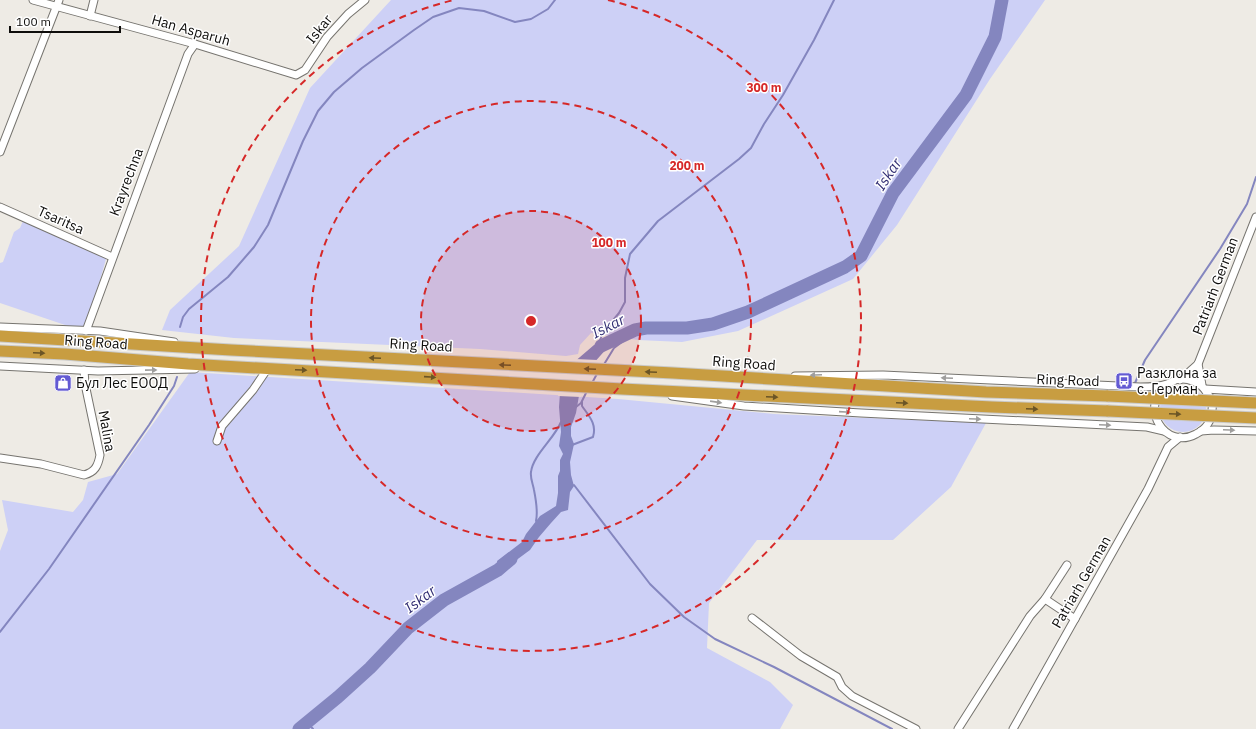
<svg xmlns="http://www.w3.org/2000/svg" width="1256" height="729" font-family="'IBM Plex Sans',sans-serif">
<rect width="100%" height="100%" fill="#eeebe5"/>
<!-- green -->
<g fill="#cdd0f6">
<path d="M391,0H1045L990,79L897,225L853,279L738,331L682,342L638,340L591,333L580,345L578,354L566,356L480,349L234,338L162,330L170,310L239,246L310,88Z"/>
<path d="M23,221L104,256L106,259L87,326H68L0,303V263L3,262L14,232L20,228Z"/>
<path d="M190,372L618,399L774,414L986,423L951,487L893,540H757L709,603L707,648L770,682L793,705L780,729H0V551L8,530L2,500L73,512L83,500L88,482L117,474Z"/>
<circle cx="1183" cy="409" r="23"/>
</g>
<!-- water -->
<path fill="#8486bf" d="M616,338L585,373L581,384L576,413L571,427V436L574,444L570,462L571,475L574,486L570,492L568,510L561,512L551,523L539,537L530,550L499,573L497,561L522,542L526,534L540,516L556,506L558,493V476L560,471V460L563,454L559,446L561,432L559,407L560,393L573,363L594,345Z"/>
<!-- pier -->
<path fill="#eeebe5" d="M575,359L598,360L587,374L583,385L581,397L558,396L562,377Z"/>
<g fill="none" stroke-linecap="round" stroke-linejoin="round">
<!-- stream -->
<g stroke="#8486bf" stroke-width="2">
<path d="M180,327L183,317L189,309L228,277L254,247L268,225L303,141L318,111L334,92L362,68L414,30L433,17L459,8L484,11L515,22L531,19L548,9L555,0"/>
<path d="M598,345L602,335L608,331L610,324L619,313L625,302V278L630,254L658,221L739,159L751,148L764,124L783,95L814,40L834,0"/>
<path d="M603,366L614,348L630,336L635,330"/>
<path d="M592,383L598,372"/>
<path d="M1135,383L1145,360L1220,249L1247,204L1256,177"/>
<path d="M576,407L581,403L587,391"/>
<path d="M572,445L593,437C597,424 589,416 582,406V402"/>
<path d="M574,485L650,584L684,617L715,639L774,667L892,729"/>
<path d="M536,521C538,512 536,500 534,490C533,484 530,478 531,472C533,455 554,439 561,422"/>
<path d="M0,632L49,569L149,425L174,386L177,377"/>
<path d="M307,722L313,729"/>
</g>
<!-- river -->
<g stroke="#8486bf" stroke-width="13">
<path d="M601,346L635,330L646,328H687L713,324L748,312L845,267L861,256L893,193L966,95L995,37L1002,0"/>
<path d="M299,729L338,697L370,668L408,628L444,600L498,570L511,559"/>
</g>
<defs>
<g id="minor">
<path d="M33,0L195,44L296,75L305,70L327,37L348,14L365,0"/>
<path d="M90,16L94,0"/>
<path d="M0,152L59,0"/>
<path d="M0,207L112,257"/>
<path d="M0,327L100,331L174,342"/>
<path d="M86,331L188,54L195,44"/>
<path d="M1198,364L1202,385"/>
<path d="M0,366L98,371L195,369"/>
<path d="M795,376L883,375L1140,387C1149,387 1158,387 1167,384C1170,383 1173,381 1175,380C1187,377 1201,382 1207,393C1211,398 1213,404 1212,410C1212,420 1206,429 1196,434C1165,451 1138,407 1167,384"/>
<path d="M1180,380L1198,364L1256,217"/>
<path d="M1205,389L1256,392"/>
<path d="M672,396L744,406L861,413L1147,427L1164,431"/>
<path d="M1201,431L1214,430L1256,431"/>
<path d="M217,441L222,426L253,390L268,368"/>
<path d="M0,458L41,464L84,475C95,472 98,466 100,455L85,384L84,370"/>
<path d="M1045,599L1067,565"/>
<path d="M752,618L801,656L837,677L842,687L852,696L916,729"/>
<path d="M958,729L1030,616L1045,599L1075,619"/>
<path d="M1013,729L1148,489L1168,447L1180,437"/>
</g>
<g id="highway">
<path d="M0,336L231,350L673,373L986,392L1108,396"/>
<path d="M0,351L65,354L188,364L622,389L992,407L1108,411"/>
</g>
</defs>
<!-- minor casing -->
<use href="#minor" stroke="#76746f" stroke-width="9"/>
<!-- highway casing -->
<use href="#highway" stroke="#cacac9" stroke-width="13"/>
<!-- minor -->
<use href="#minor" stroke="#fff" stroke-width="7"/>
<!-- highway -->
<use href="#highway" stroke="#c89d41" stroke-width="11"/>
<defs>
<g id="highway-bridge">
<path d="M1108,396L1256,403"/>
<path d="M1108,411L1256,418"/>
</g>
</defs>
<!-- highway-bridge casing -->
<use href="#highway-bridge" stroke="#cacac9" stroke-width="13" stroke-linecap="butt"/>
<!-- highway-bridge -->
<use href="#highway-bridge" stroke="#c89d41" stroke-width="11"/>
</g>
<!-- one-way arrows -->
<defs><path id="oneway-solid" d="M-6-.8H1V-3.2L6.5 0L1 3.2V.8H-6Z"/></defs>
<g fill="#6b5526">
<use href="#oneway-solid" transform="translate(39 353) rotate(3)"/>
<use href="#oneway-solid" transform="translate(375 358) rotate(-177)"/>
<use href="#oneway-solid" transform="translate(505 365) rotate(-177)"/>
<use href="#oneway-solid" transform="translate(590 369) rotate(-177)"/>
<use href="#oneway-solid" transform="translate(301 370) rotate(3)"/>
<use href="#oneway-solid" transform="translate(651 372) rotate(-177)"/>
<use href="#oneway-solid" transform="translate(430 377) rotate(4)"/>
<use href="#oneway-solid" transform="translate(772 397) rotate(3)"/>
<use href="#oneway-solid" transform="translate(902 403) rotate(3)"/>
<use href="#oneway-solid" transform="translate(1032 409) rotate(2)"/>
<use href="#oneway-solid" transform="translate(1175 414) rotate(2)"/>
</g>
<g fill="#9f9e9d">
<use href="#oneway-solid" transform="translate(151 370) rotate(-1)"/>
<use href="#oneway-solid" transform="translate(816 375) rotate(178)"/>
<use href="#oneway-solid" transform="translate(947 378) rotate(-177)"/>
<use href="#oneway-solid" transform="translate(716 402) rotate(8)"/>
<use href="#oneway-solid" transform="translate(845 412) rotate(4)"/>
<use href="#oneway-solid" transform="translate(975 419) rotate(3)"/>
<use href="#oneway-solid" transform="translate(1105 425) rotate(2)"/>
<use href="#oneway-solid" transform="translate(1229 430) rotate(2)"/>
</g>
<!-- distance rings -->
<circle cx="531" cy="321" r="110" fill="#d62828" fill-opacity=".12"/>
<g fill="none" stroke="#d62828" stroke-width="2" stroke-dasharray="7 5">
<circle cx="531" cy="321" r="110"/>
<circle cx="531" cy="321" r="220"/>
<path d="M608 0A330 330 0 1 1 454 0"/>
</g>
<!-- icons -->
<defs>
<symbol id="bus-square" viewBox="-11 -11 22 22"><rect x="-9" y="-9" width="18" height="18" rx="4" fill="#635ad3" stroke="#fff"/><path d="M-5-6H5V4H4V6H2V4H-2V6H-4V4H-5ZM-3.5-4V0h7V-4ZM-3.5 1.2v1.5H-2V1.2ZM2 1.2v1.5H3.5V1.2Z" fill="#fff"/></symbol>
<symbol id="shop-square" viewBox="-11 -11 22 22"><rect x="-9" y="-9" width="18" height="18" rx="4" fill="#635ad3" stroke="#fff"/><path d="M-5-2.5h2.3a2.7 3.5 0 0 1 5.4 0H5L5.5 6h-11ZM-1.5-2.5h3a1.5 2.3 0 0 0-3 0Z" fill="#fff"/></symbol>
</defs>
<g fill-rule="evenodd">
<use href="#bus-square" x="1114" y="371" width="20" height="20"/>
<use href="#shop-square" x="53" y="373" width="20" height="20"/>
</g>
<g text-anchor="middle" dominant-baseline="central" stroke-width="3" stroke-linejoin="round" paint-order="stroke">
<!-- street labels -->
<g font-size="14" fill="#0e0d0b" stroke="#fff">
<text transform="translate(319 29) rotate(-51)">Iskar</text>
<text transform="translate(191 30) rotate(16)">Han Asparuh</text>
<text transform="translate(126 182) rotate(-69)">Krayrechna</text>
<text transform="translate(61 220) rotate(24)">Tsaritsa</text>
<text transform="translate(1215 286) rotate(-69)">Patriarh German</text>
<text transform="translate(96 342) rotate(4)">Ring Road</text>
<text transform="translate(421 345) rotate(3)">Ring Road</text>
<text transform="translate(744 363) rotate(4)">Ring Road</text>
<text transform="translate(1068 380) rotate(2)">Ring Road</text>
<text transform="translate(107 431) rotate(80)">Malina</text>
<text transform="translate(1081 582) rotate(-60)">Patriarh German</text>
</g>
<!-- poi labels -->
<g font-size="14" fill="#0e0d0b" stroke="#fff" text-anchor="start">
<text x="1137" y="373">Разклона за<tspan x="1137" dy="16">с. Герман</tspan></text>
<text x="76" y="383">Бул Лес ЕООД</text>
</g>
<!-- water labels -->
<g font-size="15" font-style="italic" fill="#332f74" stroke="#fff">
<text transform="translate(888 174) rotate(-56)">Iskar</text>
<text transform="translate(608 326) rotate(-27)">Iskar</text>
<text transform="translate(420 599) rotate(-37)">Iskar</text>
</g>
</g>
<circle cx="531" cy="321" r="6" fill="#d62828" stroke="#fff" stroke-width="2"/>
<g font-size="12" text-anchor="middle" font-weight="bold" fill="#d62828" stroke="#fff" stroke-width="3" stroke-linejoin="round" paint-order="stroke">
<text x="764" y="92">300 m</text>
<text x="687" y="170">200 m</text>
<text x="609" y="247">100 m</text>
</g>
<!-- scale -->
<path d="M10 26v6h110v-6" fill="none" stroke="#0e0d0b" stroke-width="2"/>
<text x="16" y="26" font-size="12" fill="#0e0d0b" stroke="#ffffff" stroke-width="3" paint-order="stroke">100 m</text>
</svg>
